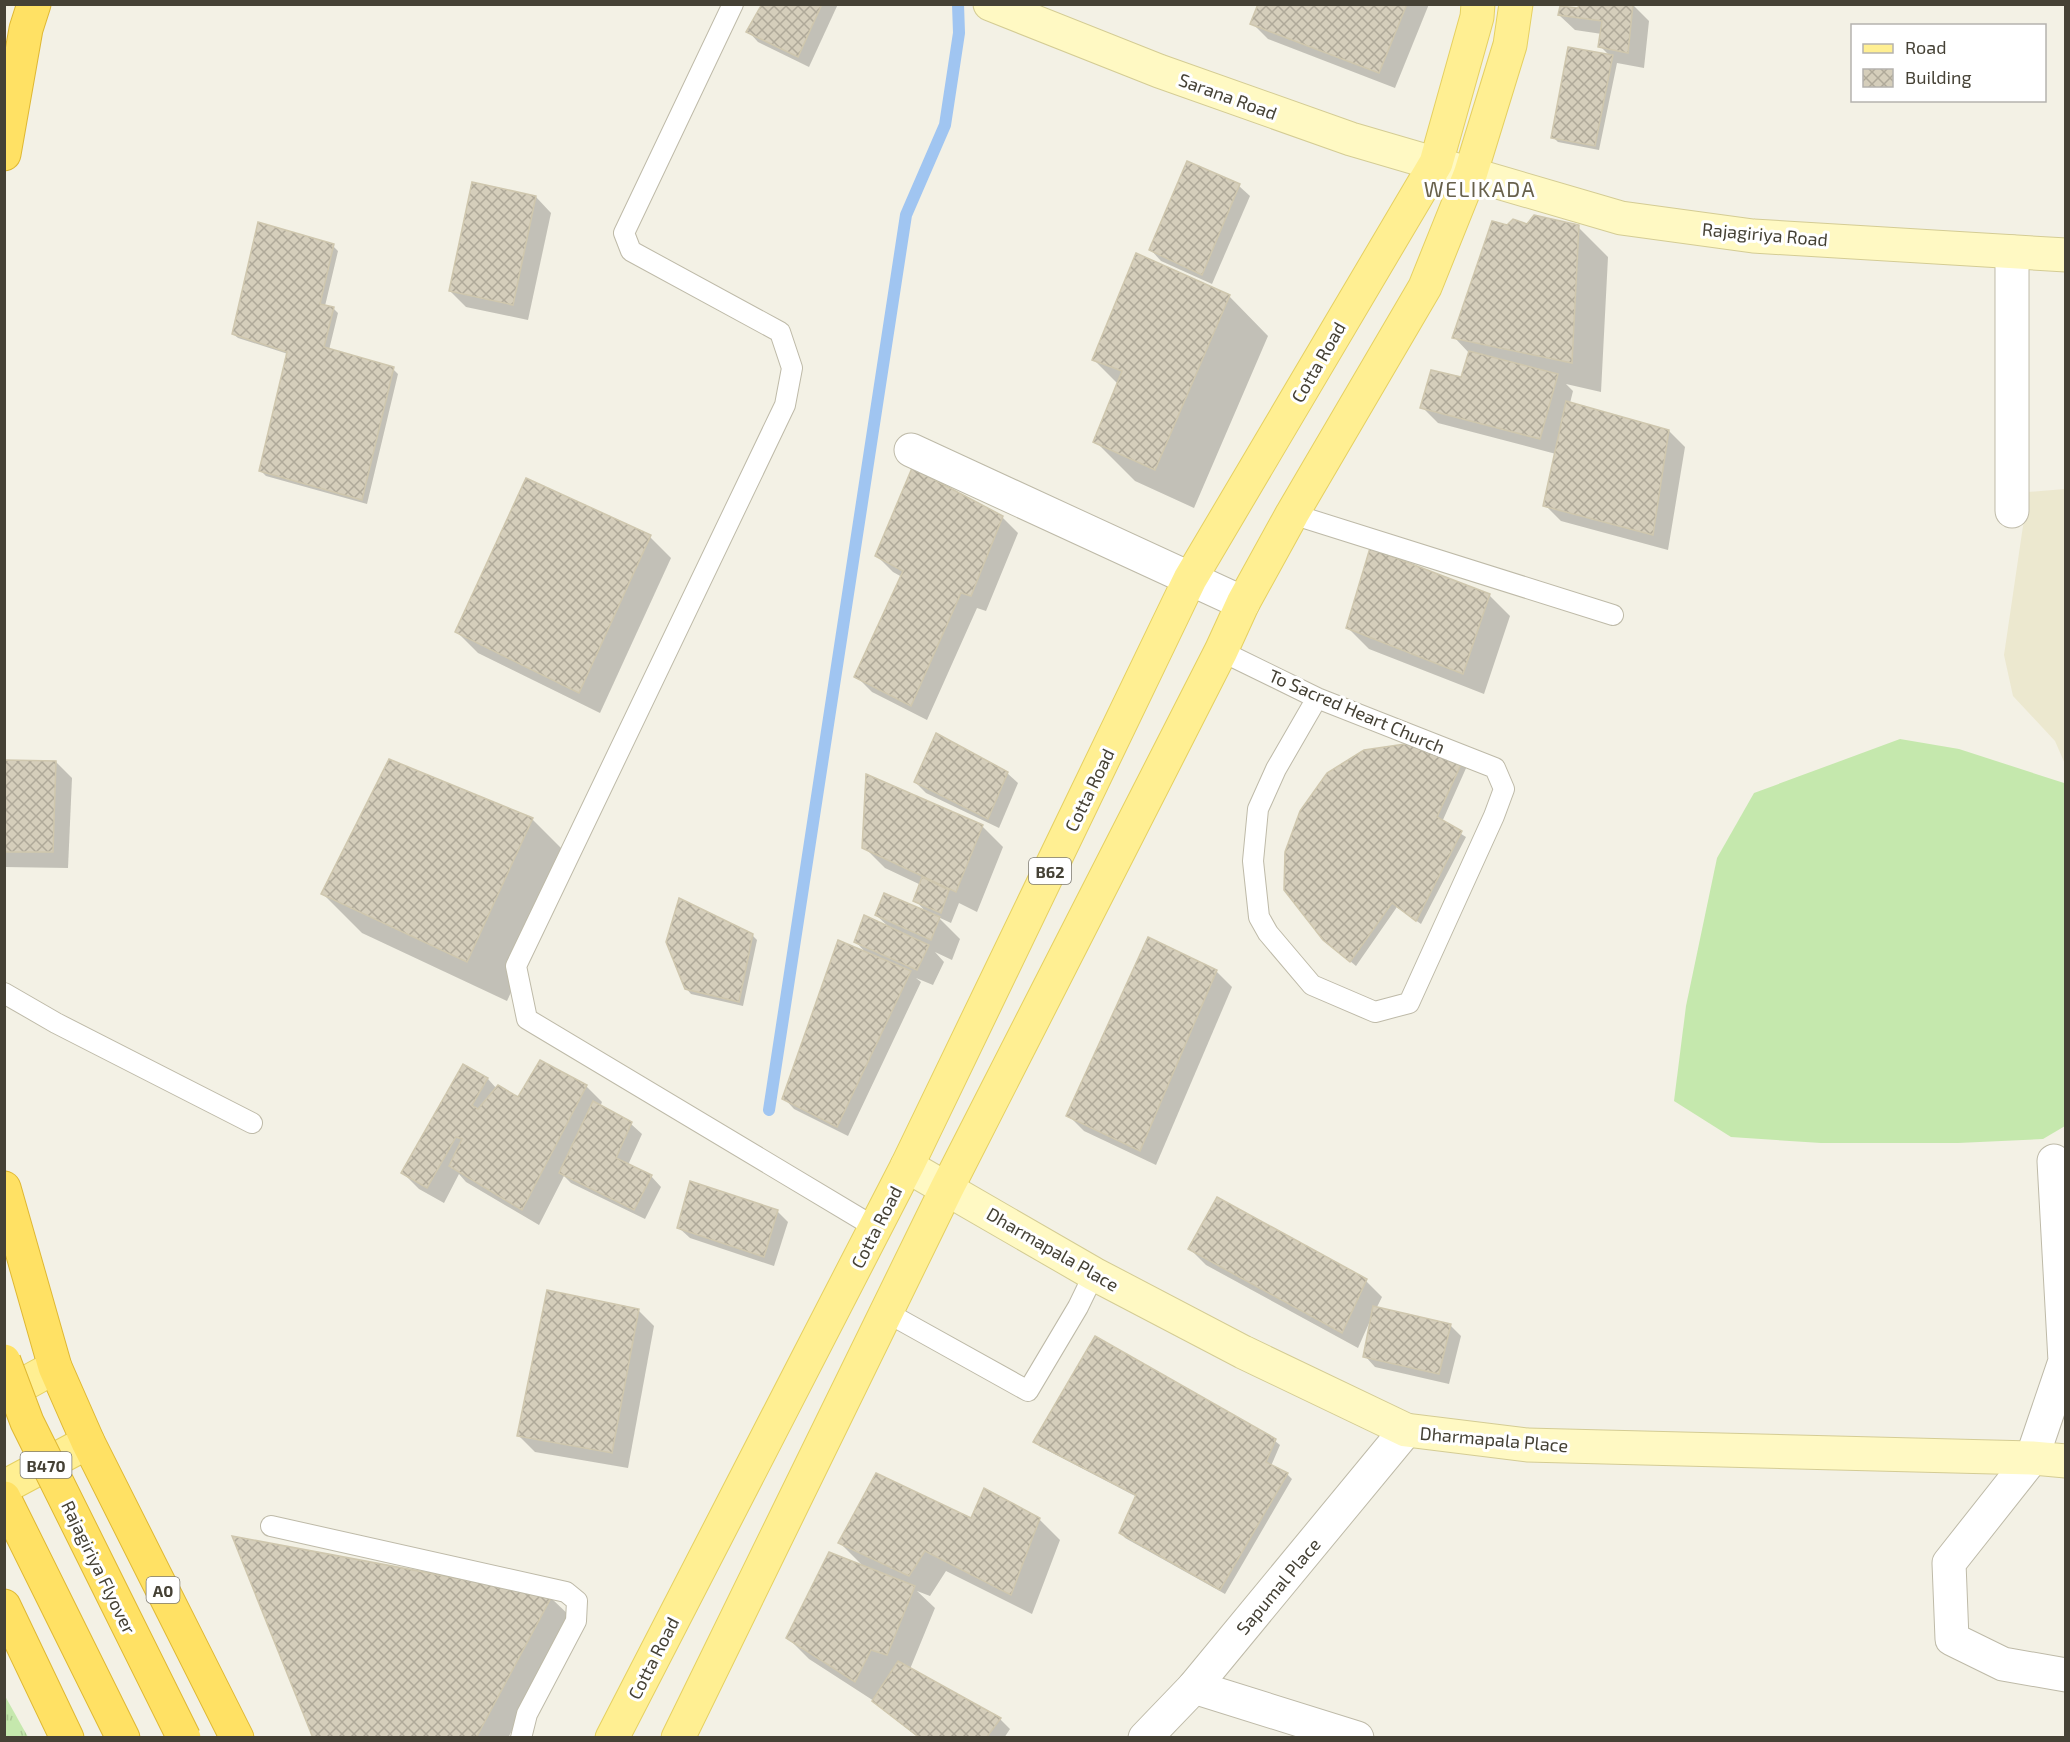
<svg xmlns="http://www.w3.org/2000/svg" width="2070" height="1742" font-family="'Exo 2',sans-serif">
<defs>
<pattern id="grass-tufts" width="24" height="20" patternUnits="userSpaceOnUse" patternTransform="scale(1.5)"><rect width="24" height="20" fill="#c5e8ad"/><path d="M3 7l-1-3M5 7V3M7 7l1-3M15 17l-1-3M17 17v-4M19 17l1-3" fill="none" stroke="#abc895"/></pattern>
<pattern id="building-cross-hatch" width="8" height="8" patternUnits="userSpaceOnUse" patternTransform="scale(1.5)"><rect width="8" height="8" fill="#d5cebb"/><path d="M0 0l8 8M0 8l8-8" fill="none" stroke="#afa999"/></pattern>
</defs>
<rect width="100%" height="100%" fill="#f3f1e5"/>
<!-- education -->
<path fill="#ece8cf" d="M2065,489V764L2055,741L2013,696L2004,655L2028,492Z"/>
<!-- grass -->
<path fill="url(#grass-tufts)" d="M4,1696H5L28,1737H5Z"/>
<!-- garden -->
<path fill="#c5e8ad" d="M1900,739L1959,749L2064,783L2065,1126L2043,1139L1958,1143H1821L1731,1137L1674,1101L1686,1006L1717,858L1754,793Z"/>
<!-- shadow -->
<g fill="#0003">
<path d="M763,4H838L809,67L758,42L748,31Z"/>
<path d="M1260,4H1429L1395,88L1268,39L1252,23Z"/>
<path d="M1628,4L1633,5L1649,21L1644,68L1617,63L1599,150L1558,142L1553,137L1609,55L1600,46L1602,34L1575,30L1559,15L1579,10Z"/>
<path d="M1239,186L1250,196L1212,284L1161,261L1151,250Z"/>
<path d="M536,197L551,213L528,320L466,307L450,291Z"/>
<path d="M1528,225L1578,227L1608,257L1601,392L1566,384L1573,391L1570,403L1669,431L1685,447L1668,550L1561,521L1545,505L1556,454L1438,423L1422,407L1462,379L1470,354L1454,337L1508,227Z"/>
<path d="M333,246L338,251L325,306L333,308L338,313L329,350L393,369L398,374L367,504L266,476L261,471L288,354L238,338L233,334Z"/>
<path d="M1229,296L1268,336L1194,508L1135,481L1095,441L1118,384L1093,359Z"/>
<path d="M1002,517L1018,533L986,611L977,608L927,720L872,692L856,676L902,577L893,572L877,556Z"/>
<path d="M650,537L671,558L600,713L478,653L457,632Z"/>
<path d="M1489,595L1510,616L1484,694L1369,649L1348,628Z"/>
<path d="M1405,746L1467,766L1442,822L1466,837L1421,924L1397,907L1356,966L1330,944Z"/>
<path d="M4,761L56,762L72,778L68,868L4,867Z"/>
<path d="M390,761L532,819L572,859L507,1001L362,933L322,893Z"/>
<path d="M1007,773L1018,783L999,828L926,793L915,782Z"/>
<path d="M982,826L1003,847L977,912L959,903L951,923L938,917L960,939L952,960L935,952L944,962L933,985L916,978L921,982L848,1136L794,1109L784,1098L867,954L856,942L890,928L876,915L927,913L915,900L921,885L885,868L864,847Z"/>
<path d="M752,935L757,940L743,1006L691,994L686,988Z"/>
<path d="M1216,971L1232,987L1156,1165L1084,1131L1068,1115Z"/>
<path d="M463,1066L488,1079L497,1089L518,1099L586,1086L602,1102L600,1107L631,1124L642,1134L628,1165L651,1176L661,1187L645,1219L571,1183L564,1176L539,1225L466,1182L459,1174L444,1203L419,1189L403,1173Z"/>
<path d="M777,1211L788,1222L774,1266L690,1238L679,1228Z"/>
<path d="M1190,1249L1366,1281L1382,1297L1376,1309L1450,1325L1461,1336L1449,1384L1375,1367L1365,1356L1370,1321L1358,1348L1206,1265Z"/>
<path d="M638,1310L654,1326L628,1468L535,1452L519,1436Z"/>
<path d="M1035,1441H1275L1280,1445L1271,1466L1287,1474L1292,1479L1225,1594L1125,1538L1121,1533L1137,1497L1039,1446Z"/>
<path d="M1039,1519L1060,1540L1032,1614L946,1571L930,1596L917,1591L935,1608L910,1669L1000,1719L1010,1729L1004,1738H919L885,1711L874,1701L809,1659L788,1638L865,1568L840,1543L972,1520Z"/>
<path d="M551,1598L572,1618L508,1738H314Z"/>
</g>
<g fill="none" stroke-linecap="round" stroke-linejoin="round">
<!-- stream -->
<path stroke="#a0c5f1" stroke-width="12" d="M769,1110L906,215L945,125L959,33L958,4"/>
</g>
<!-- building -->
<g fill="url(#building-cross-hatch)" stroke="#cfc7ae" stroke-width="1.5">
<path d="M762,4H822L798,57L746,32Z"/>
<path d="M1258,4H1407L1379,73L1250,24Z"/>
<path d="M1579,4H1633L1628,53L1598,47L1602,21L1558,15L1560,6L1578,8Z"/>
<path d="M1568,47L1613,55L1595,146L1551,138Z"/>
<path d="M1187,161L1240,184L1202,275L1149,250Z"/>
<path d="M472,182L536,196L513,305L449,291Z"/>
<path d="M1534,215L1579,225L1572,363L1452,338L1492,221L1507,225L1513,219L1527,224Z"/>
<path d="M258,222L334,244L320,304L334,307L324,347L394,367L362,500L259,471L287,352L232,334Z"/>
<path d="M1136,253L1230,295L1155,470L1093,442L1122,371L1092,360Z"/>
<path d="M1469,351L1558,374L1540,439L1420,408L1431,370L1461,377Z"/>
<path d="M1566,401L1669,430L1653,535L1543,506Z"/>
<path d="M912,468L1003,516L971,596L961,593L911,706L854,677L903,571L875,556Z"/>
<path d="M526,478L651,535L579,693L455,632Z"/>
<path d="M1370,548L1490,594L1463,674L1346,628Z"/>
<path d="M936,733L1008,772L988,819L914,782Z"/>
<path d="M1405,744L1445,753L1463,760L1437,817L1462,831L1416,921L1392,903L1350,962L1323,940L1284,890L1285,852L1300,811L1327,773L1364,750Z"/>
<path d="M389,759L533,818L467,962L321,894Z"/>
<path d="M4,760L56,761L53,852H4Z"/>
<path d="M866,774L983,825L956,892L862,848Z"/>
<path d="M922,877L949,890L941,913L913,901Z"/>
<path d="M884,893L940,917L931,940L875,915Z"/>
<path d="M679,898L753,934L739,1002L685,989L666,942Z"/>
<path d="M864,915L929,945L917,970L854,942Z"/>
<path d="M1148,937L1217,970L1140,1151L1066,1116Z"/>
<path d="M838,940L911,971L837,1127L782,1099Z"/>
<path d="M540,1060L587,1085L522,1210L449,1166L462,1139L456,1137L427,1188L401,1173L463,1064L488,1078L472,1105L478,1109L498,1085L518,1097Z"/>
<path d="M593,1101L632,1122L616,1158L652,1175L634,1210L559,1173Z"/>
<path d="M690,1181L778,1210L764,1257L677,1228Z"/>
<path d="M1217,1197L1367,1279L1342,1333L1188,1249Z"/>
<path d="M547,1290L639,1309L612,1453L517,1436Z"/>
<path d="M1373,1306L1451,1324L1439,1374L1363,1357Z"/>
<path d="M1095,1336L1276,1439L1266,1462L1288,1473L1220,1590L1119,1533L1136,1495L1033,1442Z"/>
<path d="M876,1473L971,1518L984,1488L1040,1518L1011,1595L925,1551L909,1576L838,1543Z"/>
<path d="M232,1536L552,1596L476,1738H313Z"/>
<path d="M829,1552L915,1586L887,1655L871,1650L855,1682L786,1638Z"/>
<path d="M898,1661L1001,1718L986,1738H920L872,1701Z"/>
</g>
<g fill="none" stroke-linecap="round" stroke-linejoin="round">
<defs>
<g id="lane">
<path d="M733,4L624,233L631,251L780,332L792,368L785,405L516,966L527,1019L876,1228"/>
<path d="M1292,514L1613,615"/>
<path d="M1221,651L1317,698L1495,768L1504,789L1494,816L1409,1003L1375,1012L1312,985L1268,933L1259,917L1253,861L1258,809L1276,769L1317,698"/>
<path d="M4,993L56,1023L252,1123"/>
<path d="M886,1312L1028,1391L1078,1307L1094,1274"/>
<path d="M271,1526L566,1592L577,1601L576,1621L527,1714L521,1738"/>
</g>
<g id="street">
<path d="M911,450L1243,603"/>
<path d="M2012,511V252"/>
<path d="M2054,1161L2065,1361L2032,1458L1949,1563L1952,1639L2003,1664L2066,1675"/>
<path d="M1194,1687L1357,1738"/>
<path d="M1145,1738L1194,1687L1406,1430"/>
</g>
<g id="secondary">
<path d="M990,4L1159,71L1351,139L1621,218L1753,236L2066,255"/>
<path d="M907,1166L1094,1274L1243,1352L1406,1430L1527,1445L2032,1458L2066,1461"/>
</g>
<g id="primary">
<path d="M4,1395L55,1367"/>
<path d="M4,1487L88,1442"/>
<path d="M612,1738L907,1166L1190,579L1436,163L1477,17L1478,4"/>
<path d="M678,1738L947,1188L1221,651L1243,603L1292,514L1425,287L1470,175L1510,45L1516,4"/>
</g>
<g id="highway">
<path d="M4,154L26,29L34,4"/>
<path d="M4,1188L55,1367L88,1442L237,1738"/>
<path d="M4,1498L123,1738"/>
<path d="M4,1606L67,1738"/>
</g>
</defs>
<!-- lane casing -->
<use href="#lane" stroke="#bebaa8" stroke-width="22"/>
<!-- street casing -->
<use href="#street" stroke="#bebaa8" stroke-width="35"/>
<!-- secondary casing -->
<use href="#secondary" stroke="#d4cc94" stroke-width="35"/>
<!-- primary casing -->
<use href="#primary" stroke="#e5d061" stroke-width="35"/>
<!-- highway casing -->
<use href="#highway" stroke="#dfb833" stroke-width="35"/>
<!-- lane -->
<use href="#lane" stroke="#fff" stroke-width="20"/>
<!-- street -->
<use href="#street" stroke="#fff" stroke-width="33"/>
<!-- secondary -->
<use href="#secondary" stroke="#fff9c3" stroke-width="33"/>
<!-- primary -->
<use href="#primary" stroke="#ffef92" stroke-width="33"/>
<!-- highway -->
<use href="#highway" stroke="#ffe164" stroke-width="33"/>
<defs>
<path id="highway-bridge" d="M4,1361L27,1422L184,1738"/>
</defs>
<!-- highway-bridge casing -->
<use href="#highway-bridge" stroke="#dfb833" stroke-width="35" stroke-linecap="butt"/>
<!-- highway-bridge -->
<use href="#highway-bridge" stroke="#ffe164" stroke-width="33"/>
</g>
<g text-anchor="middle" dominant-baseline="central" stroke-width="6" stroke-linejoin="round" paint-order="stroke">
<!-- shield labels -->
<g fill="#fff" stroke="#7d7a72" stroke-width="1.5">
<rect x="1029" y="858" width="42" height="26" rx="4.5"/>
<rect x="20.5" y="1452" width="51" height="26" rx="4.5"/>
<rect x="146.5" y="1577" width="33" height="26" rx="4.5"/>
</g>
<g font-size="16" font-weight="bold" fill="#454135">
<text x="1050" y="871">B62</text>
<text x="46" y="1465">B470</text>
<text x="163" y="1590">A0</text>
</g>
<!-- street labels -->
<g font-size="18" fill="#454135" stroke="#fff">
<text transform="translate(1228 96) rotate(20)">Sarana Road</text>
<text transform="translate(1765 234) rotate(5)">Rajagiriya Road</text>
<text transform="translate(1318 362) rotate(-60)">Cotta Road</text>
<text transform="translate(1357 711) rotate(23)">To Sacred Heart Church</text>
<text transform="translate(1089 790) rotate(-64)">Cotta Road</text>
<text transform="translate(876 1227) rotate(-63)">Cotta Road</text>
<text transform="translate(1053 1249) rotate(30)">Dharmapala Place</text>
<text transform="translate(1494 1439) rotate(5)">Dharmapala Place</text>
<text transform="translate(99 1567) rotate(64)">Rajagiriya Flyover</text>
<text transform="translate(1278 1586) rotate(-50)">Sapumal Place</text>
<text transform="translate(653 1658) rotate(-63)">Cotta Road</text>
</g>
<!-- quarter labels -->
<g font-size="21" letter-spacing="1.5" fill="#68614c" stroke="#fff">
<text x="1480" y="188">WELIKADA</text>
</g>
</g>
<!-- border -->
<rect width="2070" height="1742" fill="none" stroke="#454135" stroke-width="12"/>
<!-- legend -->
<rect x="1851" y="24" width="195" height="78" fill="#ffffff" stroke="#b5b3ae" stroke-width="1.5"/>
<rect x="1863" y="44" width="30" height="9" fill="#ffef92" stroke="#b5b3ae" stroke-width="1.5"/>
<text x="1905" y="54" font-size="18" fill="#454135">Road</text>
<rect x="1863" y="69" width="30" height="18" fill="url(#building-cross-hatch)" stroke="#b5b3ae" stroke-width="1.5"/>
<text x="1905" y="84" font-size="18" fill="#454135">Building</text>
</svg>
